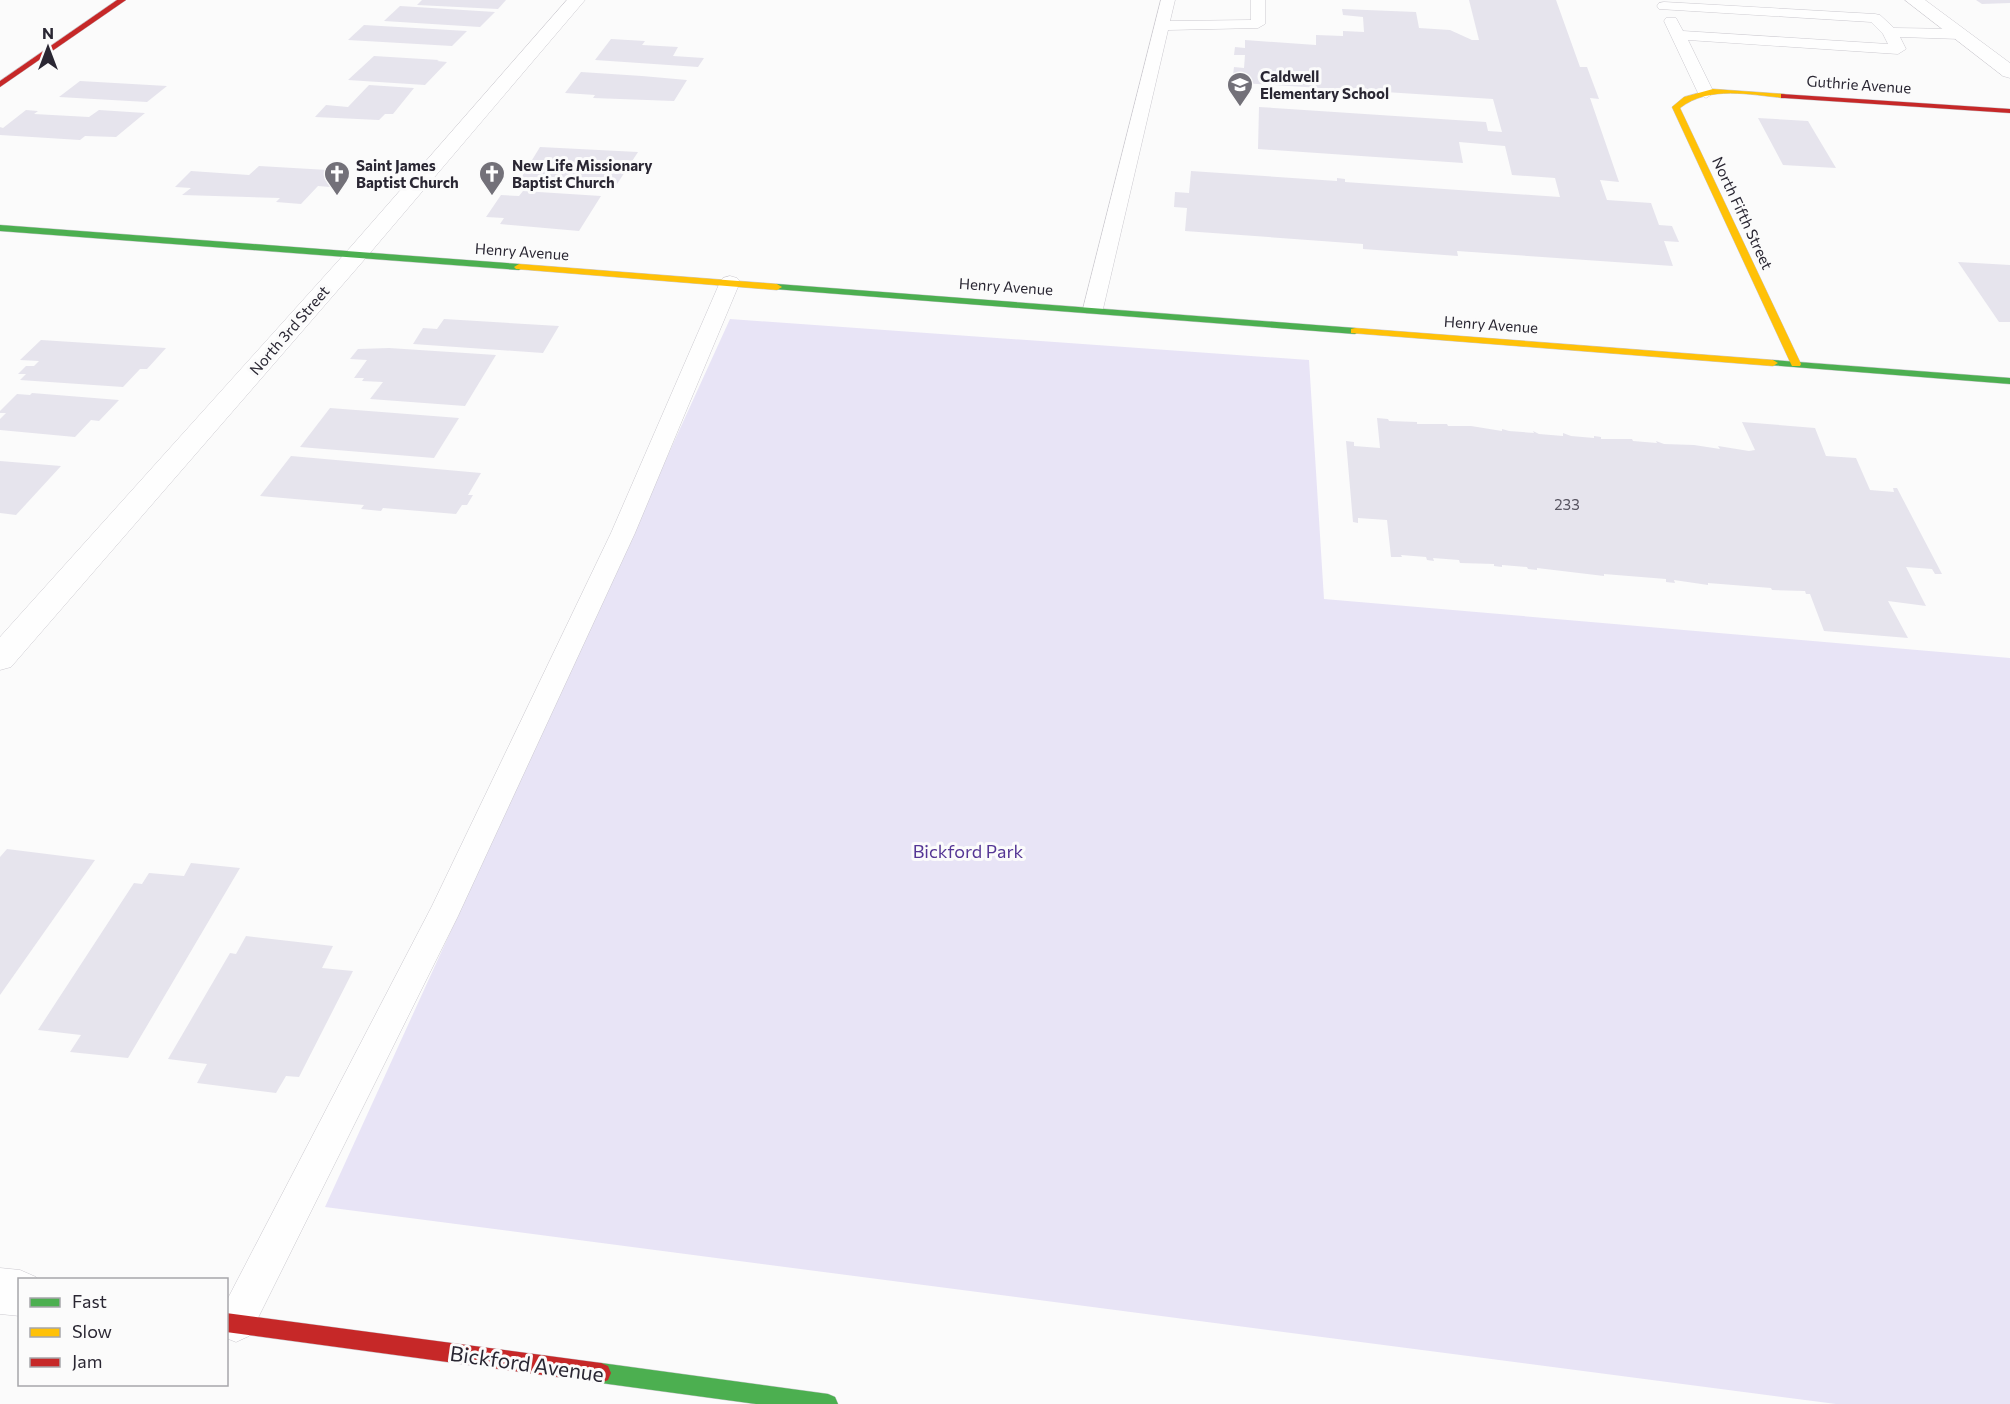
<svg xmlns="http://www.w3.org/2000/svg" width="2010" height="1404" font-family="Commissioner,sans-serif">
<rect width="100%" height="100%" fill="#fbfbfb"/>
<!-- green -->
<path fill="#e8e4f6" d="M730,319L1309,360L1324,599L2010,658V1404H1836L325,1207Z"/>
<!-- building -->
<g fill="#e6e4ed">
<path d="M422,0H506L498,9L417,5Z"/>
<path d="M1469,0H1556L1580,67H1587L1599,99L1590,98L1619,182L1600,180L1607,200L1651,203L1659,225L1672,226L1679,242L1664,241L1673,266L1457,251L1458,256L1363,249V244L1185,231L1187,208L1174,207L1175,192L1189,193L1191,171L1337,181V178L1345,179V182L1560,197L1555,178L1512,175L1505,146L1459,142L1463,163L1258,149L1259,107L1486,122L1488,131L1502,132L1493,99L1370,91L1371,96L1351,95V90L1243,83L1244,75H1233L1234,67L1244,68L1245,55H1234L1235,47L1245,48V40L1316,45V35L1343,36V31L1364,32L1363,17L1343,15L1342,9L1416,12L1419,28L1450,30L1472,40H1479Z"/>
<path d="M1976,0H2010V3L1982,4Z"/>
<path d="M400,6L495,12L480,27L384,21Z"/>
<path d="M364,25L467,31L452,46L348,40Z"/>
<path d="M611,39L645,41L642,45L678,47L673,56L704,58L698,67L595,60Z"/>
<path d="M374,56L439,60L437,61L447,62L425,85L348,80Z"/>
<path d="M581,72L642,76L687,80L674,101L593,98L595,95L565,93Z"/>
<path d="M80,81L167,86L147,102L59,97Z"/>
<path d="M369,85L414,88L393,114H385L379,120L315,117L326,105L348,107Z"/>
<path d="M26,110L38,111L34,114L89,117L99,110L145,113L116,137L85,136L80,140L0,135V127L3,128Z"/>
<path d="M1758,118L1808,121L1836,168L1783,165Z"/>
<path d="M540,147L638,152L617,184L521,178Z"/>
<path d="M259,166L345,171L330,187L318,186L301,204L276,202L280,198L182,195L191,188L175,187L191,171L249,175Z"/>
<path d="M523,191L601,196L579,231L500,224L504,218L486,217L501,195L519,196Z"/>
<path d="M1958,262L2010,265V322H1999Z"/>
<path d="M444,319L559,326L543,353L413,344L423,328L437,329Z"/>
<path d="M41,340L166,348L147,369H140L123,387L20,380L26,374H18L26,366H34L39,361L20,360Z"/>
<path d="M389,348L496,355L465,406L370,399L383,382L362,381L364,378H354L367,360L350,359L358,349Z"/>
<path d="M32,393L119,400L99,421L91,420L75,437L0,430V419L6,413H0V411L17,394L30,395Z"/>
<path d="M330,408L459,418L434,458L300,447Z"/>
<path d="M1377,418L1388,419L1389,421L1417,422V424H1447L1448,426H1471L1502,431V429L1509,431L1534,433L1533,431L1539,434L1563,436V433L1571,436L1594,438V436L1601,437V439H1632L1633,441L1657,443L1656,441L1664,444L1694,445L1720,449L1718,446L1749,451L1755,450L1742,422L1815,428L1826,456L1856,458L1870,490L1894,492L1893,488H1897L1942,574H1935L1932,569L1906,567L1926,606L1888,601L1908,638L1824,631L1810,594H1806L1805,591L1772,590L1771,588L1708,583V585L1674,580L1675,583L1666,582V579L1604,574V576L1537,568V570L1528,569L1527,567L1502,565V567L1494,566V564L1460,563L1459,560L1433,558L1434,561L1427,560L1426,557L1401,555L1402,557H1391L1387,520L1358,518V523L1353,522L1346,441L1354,442V446L1380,448Z"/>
<path d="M291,456L481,473L468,495H473L467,505H462L456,514L383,508L381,511L361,509L364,505L260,496Z"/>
<path d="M0,461L61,466L16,515L0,513Z"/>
<path d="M7,849L95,860L0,995V857Z"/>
<path d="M191,863L240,868L128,1058L70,1052L81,1035L38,1030L134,883L142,884L149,873L184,876Z"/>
<path d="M246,936L333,946L322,968L353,971L299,1077L286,1076L276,1093L197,1083L207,1064L168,1059L230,953L236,954Z"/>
</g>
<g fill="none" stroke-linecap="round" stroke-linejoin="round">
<defs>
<g id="lane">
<path d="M1161,0H1175L1170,21L1251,20V0H1265V24L1258,28L1168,30L1103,309L1100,313H1086L1083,309Z"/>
<path d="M1664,2L1875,14L1880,15L1894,28L1960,29L1968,34L1960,39L1900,37L1906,49L1898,54L1688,40L1714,93L1706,98L1698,93L1664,21L1666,18H1676L1683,31L1888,44L1883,34L1871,22L1659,9L1657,6L1659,3Z"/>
<path d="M730,276L737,278L740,282L635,533L458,916L249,1336L236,1342L226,1338V1302L432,906L611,533L720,282L723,278Z"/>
</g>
<g id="street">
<path d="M567,0H585L364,260L11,667L0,670V637L348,250Z"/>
<path d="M1905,0H1925L2010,63V78L2003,76Z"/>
<path d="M0,1268L20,1270L36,1277L37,1280H20V1316L0,1314Z"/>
</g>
<g id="fast">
<path d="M0,225L519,264L524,267L519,270L0,231Z"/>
<path d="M777,284L1355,328L1360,331L1355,334L774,289L772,287Z"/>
<path d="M1773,360L2010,378V384L1769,365L1768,363Z"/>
<path d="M601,1363L828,1394L835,1397L838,1404H756L601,1383L594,1380L591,1373L594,1366Z"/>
</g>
<g id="slow">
<path d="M1713,89L1784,94L1788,96L1784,98C1750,95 1710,85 1680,108L1801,364L1800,366H1792L1791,364L1672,107L1684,97Z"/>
<path d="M519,264L777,284L782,287L777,290L516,269L514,267Z"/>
<path d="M1355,328L1773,360L1778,363L1773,366L1351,333V329Z"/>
</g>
<g id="jam">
<path d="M117,0H126L0,87V81Z"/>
<path d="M1781,94L2010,109V113L1784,98H1781Z"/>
<path d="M226,1313L601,1363L608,1366L611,1373L608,1380L601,1383L226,1332Z"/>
</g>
</defs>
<!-- lane casing -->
<use href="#lane" stroke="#cbc9cf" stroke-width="1"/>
<!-- street casing -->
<use href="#street" stroke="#cbc9cf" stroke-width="1"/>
<!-- fast casing -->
<use href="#fast" stroke="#cbc9cf" stroke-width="1"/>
<!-- slow casing -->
<use href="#slow" stroke="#cbc9cf" stroke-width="1"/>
<!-- jam casing -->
<use href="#jam" stroke="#cbc9cf" stroke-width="1"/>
<!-- lane -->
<use href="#lane" fill="#fefefe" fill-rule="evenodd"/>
<!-- street -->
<use href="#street" fill="#fefefe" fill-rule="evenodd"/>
<!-- fast -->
<use href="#fast" fill="#4caf50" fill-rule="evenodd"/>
<!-- slow -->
<use href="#slow" fill="#ffc107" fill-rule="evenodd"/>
<!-- jam -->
<use href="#jam" fill="#c62828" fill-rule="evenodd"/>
</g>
<!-- icons -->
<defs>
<symbol id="school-pin" viewBox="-11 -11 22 30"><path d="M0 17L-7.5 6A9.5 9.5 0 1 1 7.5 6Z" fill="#737179" stroke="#fbfbfb"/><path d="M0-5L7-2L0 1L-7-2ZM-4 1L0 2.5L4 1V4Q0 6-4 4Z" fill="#fff"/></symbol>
<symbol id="church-pin" viewBox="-11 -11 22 30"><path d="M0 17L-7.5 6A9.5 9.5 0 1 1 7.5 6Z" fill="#737179" stroke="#fbfbfb"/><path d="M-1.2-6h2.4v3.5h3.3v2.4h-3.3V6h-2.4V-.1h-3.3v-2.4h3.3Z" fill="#fff"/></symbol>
</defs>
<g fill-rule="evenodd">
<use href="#school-pin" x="1225" y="70" width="30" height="40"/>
<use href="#church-pin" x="322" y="159" width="30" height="40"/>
<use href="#church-pin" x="477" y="159" width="30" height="40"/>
</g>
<g text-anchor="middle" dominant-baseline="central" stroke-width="6" stroke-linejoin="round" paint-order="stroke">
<!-- far-poi labels -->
<g font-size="15" font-weight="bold" fill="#2a2733" stroke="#fbfbfb" text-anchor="start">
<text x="1260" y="76">Caldwell<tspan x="1260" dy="17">Elementary School</tspan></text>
<text x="356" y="165">Saint James<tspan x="356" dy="17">Baptist Church</tspan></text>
<text x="512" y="165">New Life Missionary<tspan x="512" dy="17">Baptist Church</tspan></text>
</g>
<!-- far-street labels -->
<g font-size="15" fill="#2a2733" stroke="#fbfbfb">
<text transform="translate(1859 84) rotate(4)">Guthrie Avenue</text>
<text transform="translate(1743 213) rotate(65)">North Fifth Street</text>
<text transform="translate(522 251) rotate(4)">Henry Avenue</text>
<text transform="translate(1006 286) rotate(4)">Henry Avenue</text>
<text transform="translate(1491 324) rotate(4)">Henry Avenue</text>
<text transform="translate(289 330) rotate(-49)">North 3rd Street</text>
</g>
<!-- number labels -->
<g font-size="15" fill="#595662">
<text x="1567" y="504">233</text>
</g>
<!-- park labels -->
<g font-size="18" fill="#553695" stroke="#fbfbfb">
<text x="968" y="851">Bickford Park</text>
</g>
<!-- near-street labels -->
<g font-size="21" fill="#2a2733" stroke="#fbfbfb">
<text transform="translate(527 1363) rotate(8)">Bickford Avenue</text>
</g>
</g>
<!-- legend -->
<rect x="18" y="1278" width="210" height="108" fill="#fbfbfb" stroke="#a7a6ab" stroke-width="1.5"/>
<rect x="30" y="1298" width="30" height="9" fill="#4caf50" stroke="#a7a6ab" stroke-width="1.5"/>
<text x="72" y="1308" font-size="18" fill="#2a2733">Fast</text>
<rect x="30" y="1328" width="30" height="9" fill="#ffc107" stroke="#a7a6ab" stroke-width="1.5"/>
<text x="72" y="1338" font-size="18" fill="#2a2733">Slow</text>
<rect x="30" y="1358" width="30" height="9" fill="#c62828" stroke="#a7a6ab" stroke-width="1.5"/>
<text x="72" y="1368" font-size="18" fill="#2a2733">Jam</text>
<!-- north arrow -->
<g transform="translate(48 48)" stroke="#fbfbfb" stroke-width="4.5" paint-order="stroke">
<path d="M0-4.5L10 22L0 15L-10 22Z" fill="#2a2733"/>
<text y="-9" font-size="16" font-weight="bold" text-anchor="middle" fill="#2a2733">N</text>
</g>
</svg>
